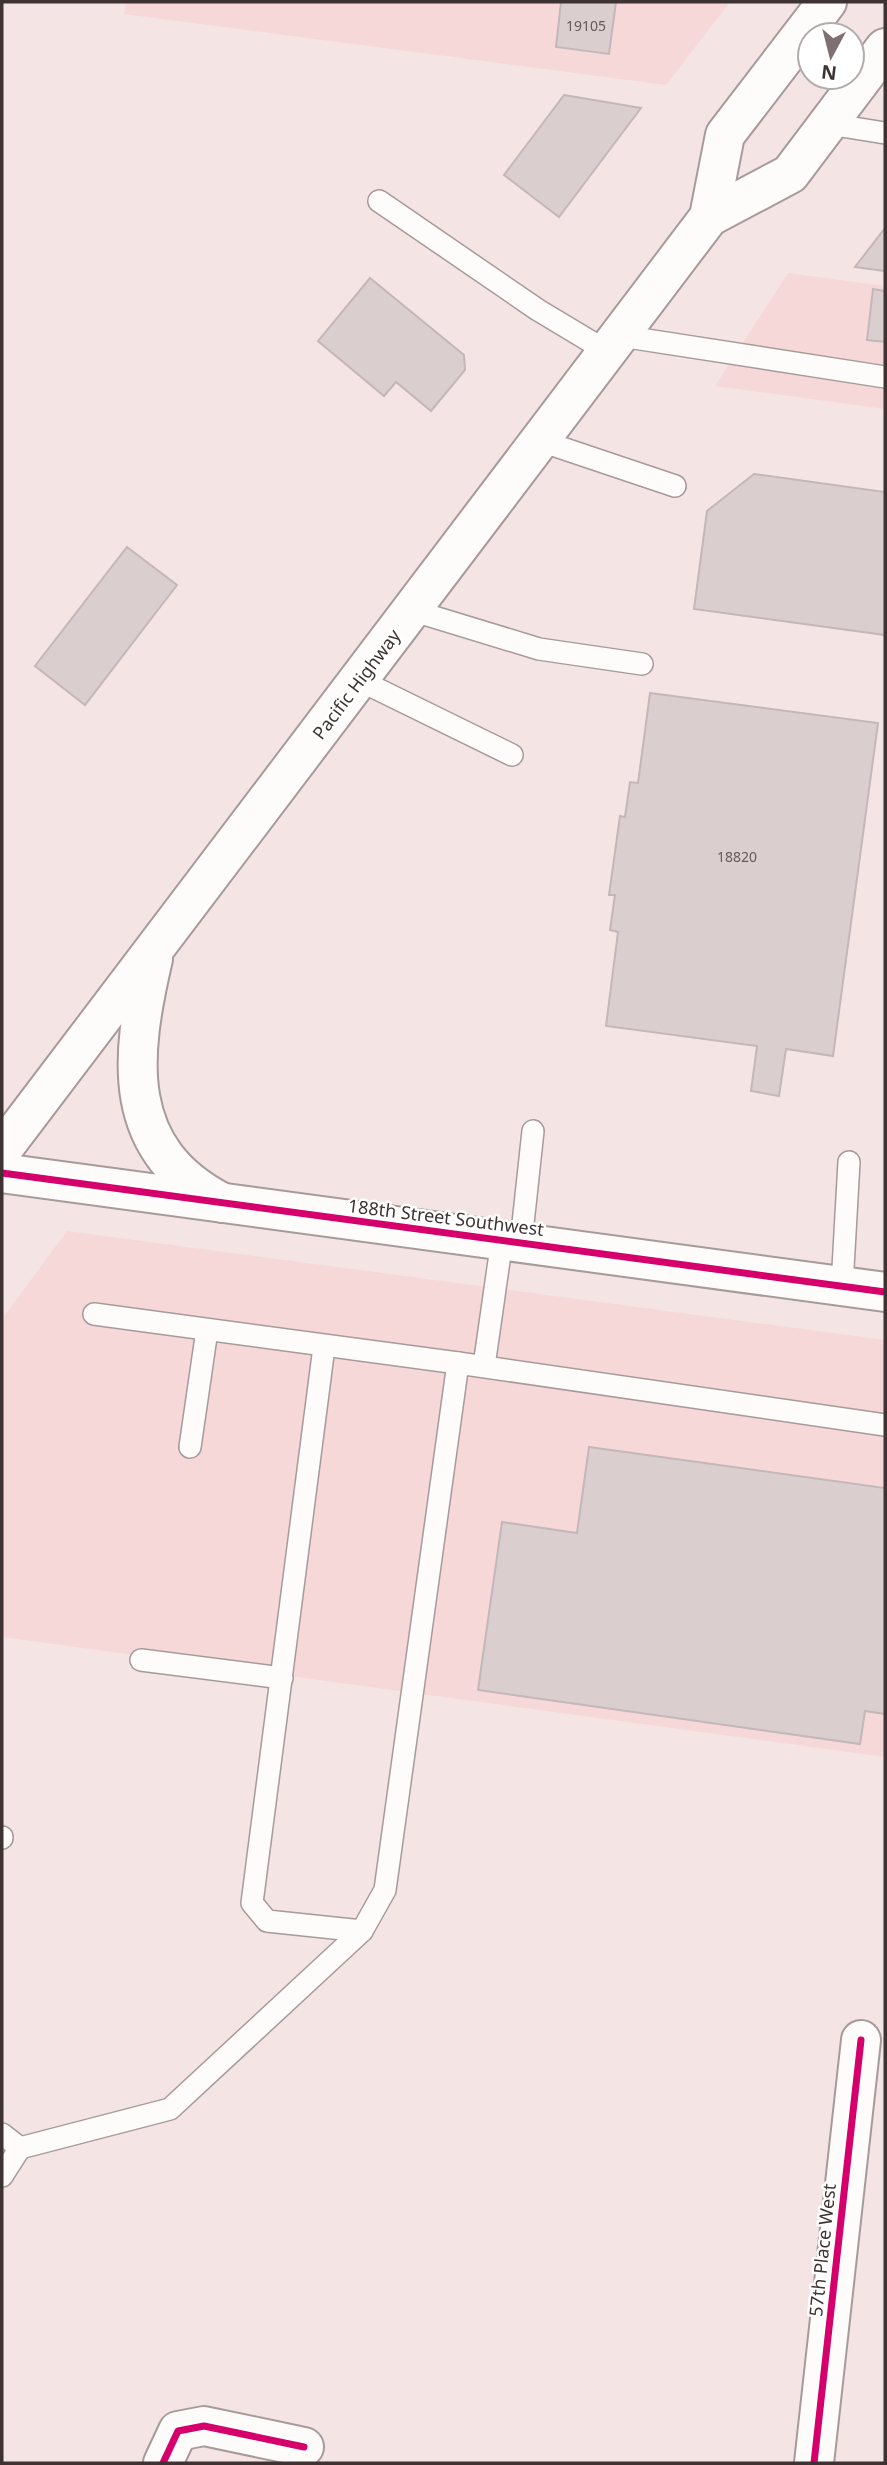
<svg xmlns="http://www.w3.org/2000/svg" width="887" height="2465" font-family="'Noto Sans',sans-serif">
<rect width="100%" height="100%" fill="#f5e4e4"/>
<!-- built -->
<g fill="#f6d8d8">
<path d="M126,2H730L666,85L124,14Z"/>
<path d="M788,273L885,286V409L715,386Z"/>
<path d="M67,1231L885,1340V1757L2,1637V1319Z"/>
</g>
<!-- building -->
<g fill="#dbcecf" stroke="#c4b7b9" stroke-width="2">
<path d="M561,2H616L609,54L556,47Z"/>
<path d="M564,95L641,108L559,217L504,175Z"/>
<path d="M885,228V271L855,267Z"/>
<path d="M370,278L464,355L465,370L431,411L396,382L384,396L318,341Z"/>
<path d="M873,289L885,291V342L867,340Z"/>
<path d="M754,474L885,492V635L694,609L707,511Z"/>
<path d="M127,547L177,585L85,705L35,666Z"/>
<path d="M650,693L878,723L833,1056L786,1049L779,1096L751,1091L757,1046L606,1026L618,932L610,930L615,895H609L620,816L625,817L630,782L638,783Z"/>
<path d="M589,1447L885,1488V1714L865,1711L860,1744L478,1690L502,1522L577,1533Z"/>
</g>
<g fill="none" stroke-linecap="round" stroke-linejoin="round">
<defs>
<g id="service">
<path d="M829,124L885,133"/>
<path d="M379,201L538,310L608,352"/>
<path d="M621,336L885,377"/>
<path d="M541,441L675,486"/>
<path d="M411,610L539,649L642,664"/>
<path d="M359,680L512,755"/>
<path d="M521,1242L533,1131"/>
<path d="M842,1286L849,1162"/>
<path d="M94,1314L458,1363"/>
<path d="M324,1347L252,1903L267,1921L362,1931"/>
<path d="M484,1366L502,1240"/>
<path d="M190,1447L207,1330"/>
<path d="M141,1660L282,1678"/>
<path d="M2,1838V1837"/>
<path d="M2,2134L20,2148L2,2176"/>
<path d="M20,2148L170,2109L362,1931L385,1890L458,1363L885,1425"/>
</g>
<g id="minor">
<path d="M163,2463L178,2431L204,2426L304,2447"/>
<path d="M814,2463L861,2040"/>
</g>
<path id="tertiary" d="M2,1173L885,1292"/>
<g id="trunk">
<path d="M709,217L790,174L885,48"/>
<path d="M153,959C130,1057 119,1150 223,1203"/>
<path d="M2,1150L709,217L725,135L827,2"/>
</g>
</defs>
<!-- service casing -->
<use href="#service" stroke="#a79a9a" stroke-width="24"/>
<!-- minor casing -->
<use href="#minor" stroke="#a79a9a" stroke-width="42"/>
<!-- tertiary casing -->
<use href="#tertiary" stroke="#a79a9a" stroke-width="42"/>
<!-- trunk casing -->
<use href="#trunk" stroke="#a79a9a" stroke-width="42"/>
<!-- service -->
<use href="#service" stroke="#fefbfb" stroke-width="21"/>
<!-- minor -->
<use href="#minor" stroke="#fefbfb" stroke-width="38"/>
<!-- tertiary -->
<use href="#tertiary" stroke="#fefbfb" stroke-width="38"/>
<!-- trunk -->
<use href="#trunk" stroke="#fefbfb" stroke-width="38"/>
<defs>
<g id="cycleway">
<path d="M2,1173L885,1292"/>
<path d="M163,2463L178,2431L204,2426L304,2447"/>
<path d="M814,2463L861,2040"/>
</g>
</defs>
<!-- cycleway casing -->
<use href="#cycleway" stroke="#fff" stroke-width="11"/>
<!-- cycleway -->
<use href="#cycleway" stroke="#d6006c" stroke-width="7"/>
</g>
<g text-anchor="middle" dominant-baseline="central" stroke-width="5" stroke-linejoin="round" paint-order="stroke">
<!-- number labels -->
<g font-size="14" fill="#675a5b">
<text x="586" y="25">19105</text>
<text x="737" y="856">18820</text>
</g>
<!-- street labels -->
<g font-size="18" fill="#3e3232" stroke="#fff">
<text transform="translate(356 684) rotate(-53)">Pacific Highway</text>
<text transform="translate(446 1217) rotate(7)">188th Street Southwest</text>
<text transform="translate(822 2250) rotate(-84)">57th Place West</text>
</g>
</g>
<!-- border -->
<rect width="887" height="2465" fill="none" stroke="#3e3232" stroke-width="7"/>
<!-- north arrow -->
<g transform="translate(831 56) rotate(187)"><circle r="33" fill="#ffffff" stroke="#b2adad" stroke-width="2"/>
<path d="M0-5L12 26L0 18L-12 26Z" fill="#7e7070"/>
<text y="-10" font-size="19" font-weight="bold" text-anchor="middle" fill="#3e3232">N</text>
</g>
</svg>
